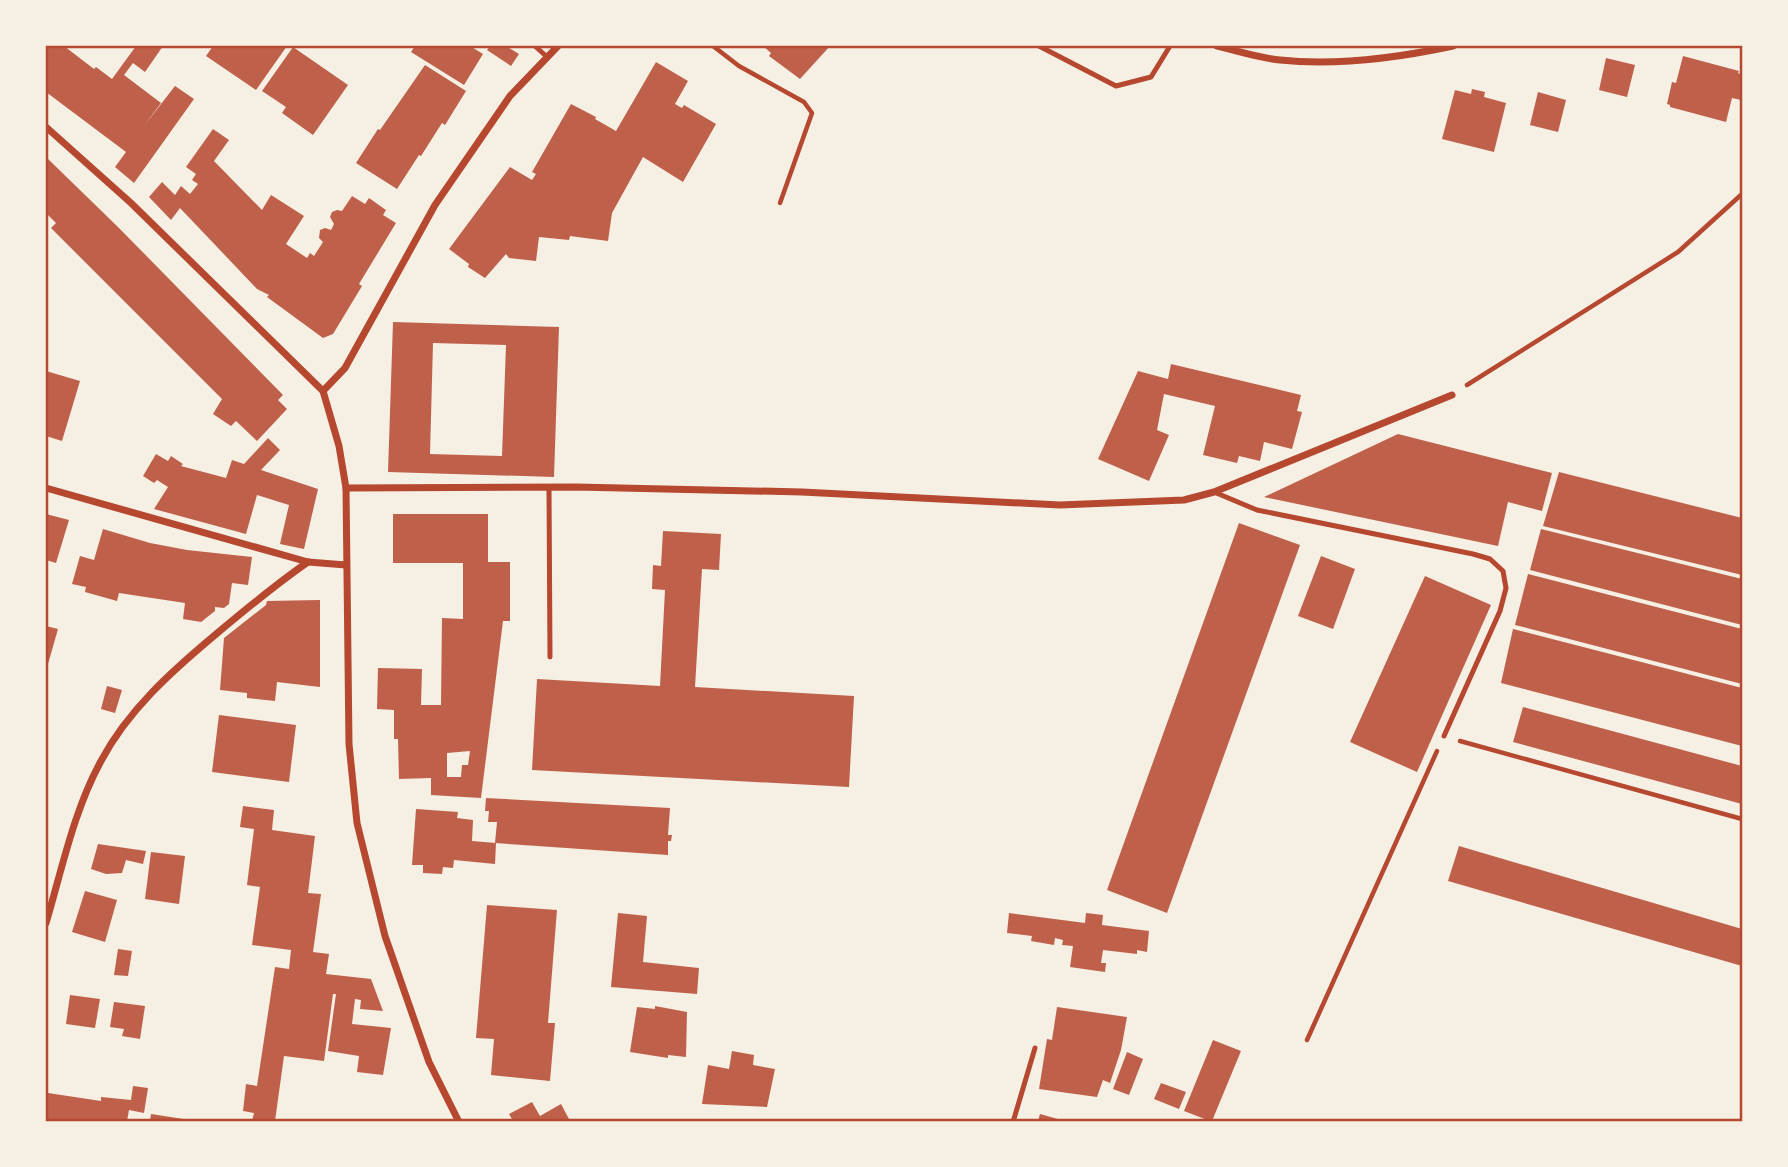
<svg xmlns="http://www.w3.org/2000/svg" width="1788" height="1167" font-family="Montserrat,sans-serif">
<rect width="100%" height="100%" fill="#f6efe4"/>
<!-- building -->
<g fill="#bf614a" fill-rule="evenodd">
<path d="M46,46H64L94,69L96,67L112,79L136,46H163L145,72L133,63L124,75L161,103L144,126L175,86L194,99L134,183L115,167L126,152L46,92Z"/>
<path d="M213,46H287L256,90L206,56Z"/>
<path d="M415,46H470L483,54L464,85L411,52Z"/>
<path d="M490,46H506L519,54L511,66L487,50Z"/>
<path d="M763,46H830L800,79L769,56L771,53Z"/>
<path d="M293,47L348,85L313,135L282,113L286,107L262,91Z"/>
<path d="M1683,56L1739,71L1738,73L1742,75L1741,100L1732,98L1726,122L1670,107V105L1667,104L1672,82L1676,83Z"/>
<path d="M1606,58L1635,65L1627,97L1599,90Z"/>
<path d="M656,62L688,81L675,104L682,108L684,105L716,124L683,182L643,157L612,213L608,241L570,236L569,240L539,237L536,261L509,258L506,254L485,278L468,267L469,264L449,249L510,167L532,180L536,174L532,172L571,104L596,117L595,119L616,131Z"/>
<path d="M425,65L466,91L445,125L442,123L421,156L419,155L397,189L356,163L378,129L380,130Z"/>
<path d="M1472,89L1485,92L1484,97L1506,103L1494,152L1442,139L1455,90L1471,94Z"/>
<path d="M1538,92L1566,100L1558,132L1530,125Z"/>
<path d="M213,129L229,140L214,161L262,210L271,195L304,216L286,244L307,258L310,253L314,256L323,242L319,238L320,230L325,228L331,230L334,224L330,217L332,212L337,210L342,211L352,196L365,204L369,198L386,210L383,215L396,223L359,284L362,286L333,334L323,338L267,297L269,295L257,289L180,208L171,220L149,197L162,182L175,195L181,186L190,194L198,184L192,180L196,174L186,167Z"/>
<path d="M46,157L119,228L283,395L278,400L287,409L257,441L236,421L231,426L213,414L222,399L51,228L56,223L46,213Z"/>
<path d="M393,322L559,327L554,477L388,472ZM433,343L506,345L502,456L430,454Z"/>
<path d="M1171,364L1301,395L1297,411L1302,412L1292,449L1264,442L1260,461L1239,456L1237,463L1203,455L1215,406L1164,394L1157,430L1169,435L1149,481L1098,459L1138,371L1168,379Z"/>
<path d="M46,371L80,381L62,441L46,436Z"/>
<path d="M1398,434L1552,473L1542,511L1508,502L1498,546L1264,497Z"/>
<path d="M268,438L280,450L261,470L318,489L304,549L280,544L289,505L257,495L246,534L154,509L168,487L157,480L154,483L143,476L156,454L168,461L171,456L183,464L181,466L226,478L232,460L244,464Z"/>
<path d="M1559,472L1742,518V575L1543,526Z"/>
<path d="M46,514L69,520L56,563L46,560Z"/>
<path d="M393,514H488V562H510V621H503L481,798L431,795V778L399,779L398,739H394V710L377,709L378,668L422,669L421,705H441L442,618L463,619V563H393ZM470,751L468,765H462L461,777H447V753Z"/>
<path d="M1239,523L1300,545L1167,913L1107,890Z"/>
<path d="M103,529L150,543L187,550L252,557L248,585L232,583L229,604L224,608L215,607V611L201,622L183,619L185,603L119,593L117,601L85,592L86,587L72,584L80,556L94,560Z"/>
<path d="M1541,529L1742,579V625L1530,570Z"/>
<path d="M663,531L721,534L719,570L702,569L695,687L854,696L849,787L532,770L537,679L660,686L665,590L652,589L653,565L661,566Z"/>
<path d="M1321,556L1355,569L1333,629L1298,616Z"/>
<path d="M1528,574L1742,629V684L1515,625Z"/>
<path d="M1425,576L1491,605L1417,772L1350,742Z"/>
<path d="M320,600V687L277,682L275,701L247,698V693L220,690L224,638L266,605L267,601Z"/>
<path d="M46,626L58,629L46,671Z"/>
<path d="M1513,629L1742,688V746L1501,683Z"/>
<path d="M107,686L122,690L115,713L101,709Z"/>
<path d="M1523,707L1742,766V804L1513,742Z"/>
<path d="M219,715L296,725L289,782L212,772Z"/>
<path d="M486,798L670,808L668,835H672L671,841H668V855L495,843L497,822H488L489,811H485Z"/>
<path d="M243,806L274,810L272,830L315,836L308,893L321,894L313,952L329,954L326,974L371,979L383,1011L360,1009L361,1000L355,999L352,1024L391,1028L383,1075L357,1072L359,1056L328,1051L336,994H333L324,1061L284,1056L275,1121H252L254,1113L243,1111L246,1084L257,1086L275,967L289,969L291,950L252,945L260,887L247,885L254,829L240,827Z"/>
<path d="M416,809L458,812L457,818L473,820L472,841L496,843L495,864L454,860L453,868L443,867L442,874L423,873V865H412Z"/>
<path d="M98,844L146,851L143,864L126,860L122,873L106,874L91,869Z"/>
<path d="M1459,846L1742,929V966L1448,881Z"/>
<path d="M151,852L185,856L179,904L145,899Z"/>
<path d="M85,891L117,900L105,942L72,932Z"/>
<path d="M487,905L557,910L548,1023H555L550,1081L491,1075L494,1039L476,1038Z"/>
<path d="M618,913L647,916L643,962L699,968L697,994L611,987Z"/>
<path d="M1009,913L1085,923L1086,913L1103,915L1102,925L1149,931L1147,952L1137,950V954L1103,950L1101,963H1106L1105,972L1070,967L1073,946L1062,945L1063,940L1055,938L1054,945L1031,941L1032,936L1007,933Z"/>
<path d="M118,949L132,951L128,976L114,975Z"/>
<path d="M70,995L100,999L95,1028L66,1024Z"/>
<path d="M114,1002L145,1006L140,1039L122,1036L124,1029L110,1027Z"/>
<path d="M655,1006L687,1012L686,1057L668,1055V1058L630,1052L637,1007L655,1009Z"/>
<path d="M1057,1007L1127,1017L1121,1050L1110,1083L1103,1080L1097,1097L1039,1089L1047,1039L1052,1040Z"/>
<path d="M1213,1040L1241,1051L1212,1121H1210L1184,1111Z"/>
<path d="M732,1051L754,1055L753,1065L775,1069L767,1107L702,1104L708,1065L729,1069Z"/>
<path d="M1127,1052L1143,1059L1129,1095L1113,1089Z"/>
<path d="M1161,1083L1186,1092L1179,1109L1154,1099Z"/>
<path d="M133,1086L148,1088L144,1113L129,1110L127,1121H46V1099L48,1093L101,1101V1097L131,1100Z"/>
<path d="M532,1102L540,1116L561,1104L569,1119L563,1121H513L509,1114Z"/>
<path d="M151,1114L190,1120L189,1121H150Z"/>
<path d="M1040,1114L1065,1121H1038Z"/>
</g>
<g fill="none" stroke-linecap="round" stroke-linejoin="round">
<!-- path -->
<g stroke="#b5482f" stroke-width="4.5">
<path d="M713,46L739,66L804,102L812,113L780,203"/>
<path d="M1467,385L1678,252L1742,194"/>
<path d="M1460,741L1742,819"/>
<path d="M1307,1040L1437,751"/>
</g>
<!-- service -->
<g stroke="#b5482f" stroke-width="5">
<path d="M535,46L547,57"/>
<path d="M1039,46L1116,86L1151,77L1170,46"/>
<path d="M549,488L550,657"/>
<path d="M1214,492L1257,510L1473,554L1490,559L1503,571L1506,588L1500,611L1444,736"/>
<path d="M1013,1122L1035,1048"/>
</g>
<!-- minor -->
<g stroke="#b5482f" stroke-width="7">
<path d="M1217,46C1238,51 1259,58 1280,60C1337,66 1397,58 1453,46"/>
<path d="M46,127L131,203L323,391L339,446L346,488L349,744L357,823L385,936L429,1062L459,1122"/>
<path d="M323,391L345,368L435,205L510,96L558,46"/>
<path d="M46,488L308,562L346,565"/>
<path d="M346,488L576,487L802,492L1060,505L1184,500L1214,492L1452,395"/>
<path d="M46,923C62,869 74,810 101,761C128,710 172,671 215,635C246,609 276,584 308,562"/>
</g>
</g>
<!-- border -->
<rect width="1788" height="1167" fill="none" stroke="#f6efe4" stroke-width="94"/>
<rect x="47" y="47" width="1694" height="1073" fill="none" stroke="#b5482f" stroke-width="2.5"/>
</svg>
